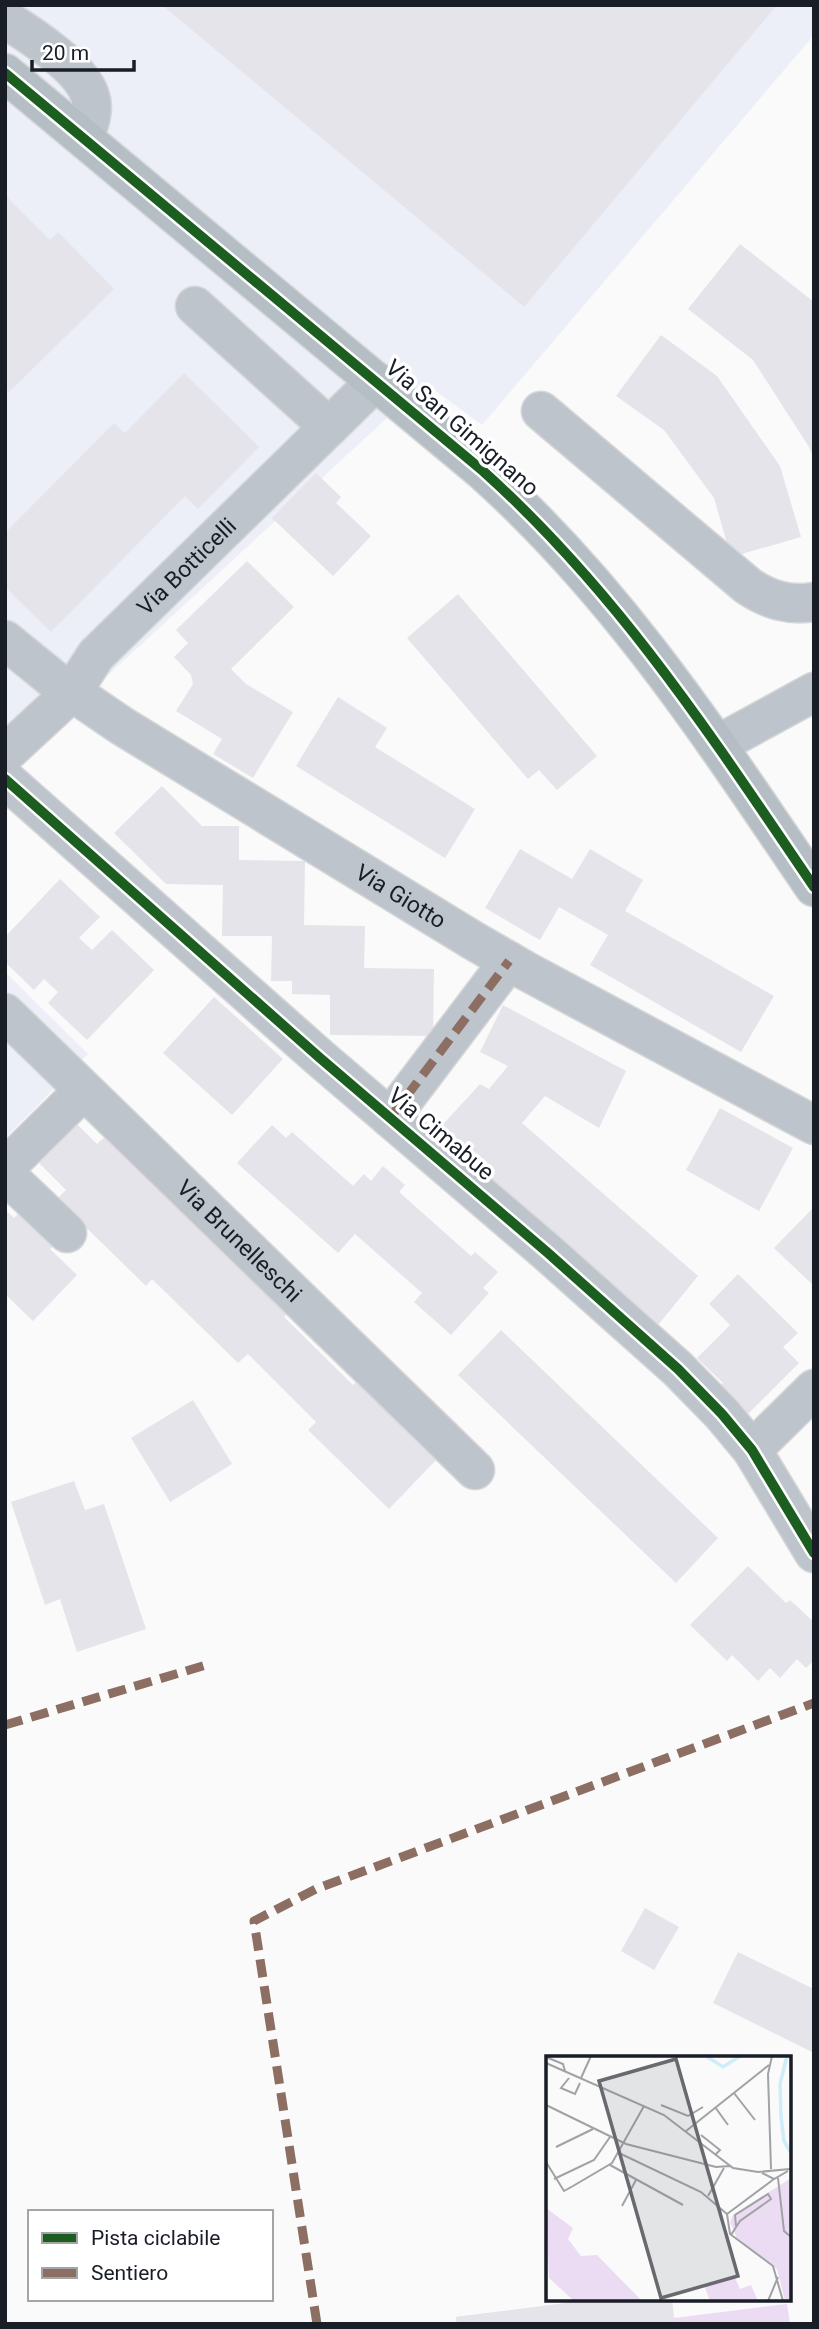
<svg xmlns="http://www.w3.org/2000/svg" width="819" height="2329" font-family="Roboto,sans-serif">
<rect width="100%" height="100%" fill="#fafafa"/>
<!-- built -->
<g fill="#eceff7">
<path d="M5,5H814V35L482,425L425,383L5,770Z"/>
<path d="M5,972L88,1054L5,1138Z"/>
</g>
<!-- green -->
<path fill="#ebdcf4" d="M598,2299L674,2318L787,2304L790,2324H457L456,2317Z"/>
<!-- building -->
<g fill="#e5e4ea">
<path d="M162,5H777L524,307Z"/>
<path d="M5,195L50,240L58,232L114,289L9,392L5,388Z"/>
<path d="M740,244L814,302V459L809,447L753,360L688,309Z"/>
<path d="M661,335L717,376L780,466L801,537L731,557L714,498L664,430L616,396Z"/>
<path d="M184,373L259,447L198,509L185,496L51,632L5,587V533L114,423L125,433Z"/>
<path d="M316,473L341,497L336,503L371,536L333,576L272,518Z"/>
<path d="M247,561L294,607L231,669L246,684L293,712L253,778L213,754L222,739L176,711L193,684L191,675L174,657L188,643L176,630Z"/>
<path d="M458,594L597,756L557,790L539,770L528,779L407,638Z"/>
<path d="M338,697L387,728L375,747L475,809L445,858L296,766Z"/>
<path d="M162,786L202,826H239V860L305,861L304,925L365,926L364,968L434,969L433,1036L330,1035V995L292,994V981H271L272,936H222L223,885L166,884L114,833Z"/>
<path d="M520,849L572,879L590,849L643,880L625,911L774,996L741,1052L590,965L608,935L559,907L540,940L485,908Z"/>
<path d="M60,879L100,917L79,938L92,950L112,930L154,970L87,1040L48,1003L58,992L44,979L34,990L5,962V937Z"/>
<path d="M214,997L283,1059L232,1115L163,1053Z"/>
<path d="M503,1005L626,1071L599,1128L545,1096L522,1123L698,1276L658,1325L437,1131L480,1084L489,1089L508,1066L480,1052Z"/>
<path d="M720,1108L793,1148L759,1211L686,1170Z"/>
<path d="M75,1122L97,1144L106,1136L296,1304L284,1317L353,1385L357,1381L437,1459L389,1509L308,1430L316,1422L248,1354L238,1363L152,1279L146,1286L57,1199L66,1190L37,1161Z"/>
<path d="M272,1125L286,1138L292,1132L353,1186L364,1174L371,1181L383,1166L405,1185L399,1192L471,1256L475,1252L498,1272L483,1288L489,1293L451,1335L414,1302L422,1293L355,1234L338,1253L237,1163Z"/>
<path d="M814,1207V1286L774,1248Z"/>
<path d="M5,1209L14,1218L22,1210L56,1243L50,1249L77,1275L33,1321L5,1294Z"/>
<path d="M738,1274L798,1333L783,1347L799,1363L744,1418L715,1390L723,1383L697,1358L730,1325L709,1304Z"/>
<path d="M501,1330L718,1538L676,1583L458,1375Z"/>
<path d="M193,1400L232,1464L170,1502L131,1438Z"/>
<path d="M74,1481L85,1510L104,1504L146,1629L77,1652L60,1599L45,1605L11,1502Z"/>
<path d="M748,1566L786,1603L790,1600L814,1622V1660L806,1668L797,1659L780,1678L770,1668L758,1681L732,1655L727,1661L690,1625Z"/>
<path d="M645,1908L679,1927L654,1970L621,1951Z"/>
<path d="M738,1952L814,1989V2053L713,2003Z"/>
<path d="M599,2299H672L675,2324H457L456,2317Z"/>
</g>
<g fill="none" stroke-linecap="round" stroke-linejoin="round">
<defs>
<g id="minor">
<path d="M5,19C29,34 82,68 90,96C95,110 89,125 84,138"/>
<path d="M195,306L329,427"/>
<path d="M541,411L748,586C769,600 789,606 814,602"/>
<path id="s1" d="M5,640L53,679L122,726L474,941L526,971L814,1125"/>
<path d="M717,745L814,692"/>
<path id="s2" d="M5,754L72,692L96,655L376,381"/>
<path d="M5,779L320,1058L548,1253L678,1369L722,1414L752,1450L814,1553"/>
<path id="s3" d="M5,1013L475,1470"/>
<path d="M390,1118L509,961"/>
<path d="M5,1168L83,1091"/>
<path d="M5,1174L67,1233"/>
<path d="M752,1450L814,1389"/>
</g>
<path id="major" d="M5,73L483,471C619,593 712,737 814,887"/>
</defs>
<!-- minor casing -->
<use href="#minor" stroke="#d6d7d8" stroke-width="41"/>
<!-- major casing -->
<use href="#major" stroke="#d6d7d8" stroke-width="41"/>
<!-- minor -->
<use href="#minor" stroke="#bec4cb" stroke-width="38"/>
<!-- major -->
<use href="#major" stroke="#b5bec4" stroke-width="38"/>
<!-- quiet -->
<g stroke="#8d6e63" stroke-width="9" stroke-dasharray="18 9" stroke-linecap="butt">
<path d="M390,1118L509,961"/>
<path d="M5,1725L206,1665"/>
<path d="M317,2324L254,1921L316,1889L814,1703"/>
</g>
<defs>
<g id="cycleway">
<path d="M5,73L483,471C619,593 712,737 814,887"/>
<path d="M5,779L320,1058L548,1253L678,1369L722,1414L752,1450L814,1553"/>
</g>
</defs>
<!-- cycleway casing -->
<use href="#cycleway" stroke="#fff" stroke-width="15"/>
<!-- cycleway -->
<use href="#cycleway" stroke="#1b5e20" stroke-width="10"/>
</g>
<g text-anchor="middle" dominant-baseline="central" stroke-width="7" stroke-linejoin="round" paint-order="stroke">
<!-- street labels -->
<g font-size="23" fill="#191d26" stroke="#fff">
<text transform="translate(462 428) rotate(41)">Via San Gimignano</text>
<text stroke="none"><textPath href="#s2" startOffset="262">Via Botticelli</textPath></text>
<text stroke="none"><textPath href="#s1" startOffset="472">Via Giotto</textPath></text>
<text transform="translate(441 1134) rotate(40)">Via Cimabue</text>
<text stroke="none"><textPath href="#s3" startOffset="327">Via Brunelleschi</textPath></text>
</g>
</g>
<!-- overview -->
<g transform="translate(546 2056)">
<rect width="245" height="245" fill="#fafafa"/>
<path d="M245,122V245H239L231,213L191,182L184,166L187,159ZM0,152L27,172L22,183L35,200L51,199L96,245H28L3,222ZM188,219L194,233L205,229L212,245H164L158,229Z" fill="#ebdcf4"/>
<path fill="none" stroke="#ceedf8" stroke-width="3.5" d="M160,0L177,11L194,0M241,0L234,28L235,61L238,85L245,97"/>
<path fill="none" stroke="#a0a2a5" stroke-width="2" d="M0,1L17,8L19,15M0,7L118,59L187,112L212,116L244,113M23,22L15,32L29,38L34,27M35,22L45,0M188,37L209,64M0,49L80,88L170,111L184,110M115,49L142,60L157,51M169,51L182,69M140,75L223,9M155,79L174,94L170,98M10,91L47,73M73,97L155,136L181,158M0,106L18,135L27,130L66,107L98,50M64,109L137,149M225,113L222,18L226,0M216,117L228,123L242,115M232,122L238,175L245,181M8,123L48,104L64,81M162,140L178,112M76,150L90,124M181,158L184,178L227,210L237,245M181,158L228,123M185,179L194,165L225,143L222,138L189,159L190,170M222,245L232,221"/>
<path fill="#686a70" fill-opacity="0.15" stroke="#686a70" stroke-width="3.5" d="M130,3L192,220L115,242L53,25Z"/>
<rect width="245" height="245" fill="none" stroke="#191d26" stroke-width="3.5"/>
</g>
<!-- border -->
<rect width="819" height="2329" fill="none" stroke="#191d26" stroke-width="14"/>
<!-- legend -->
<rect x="28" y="2210" width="245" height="91" fill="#ffffff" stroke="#a3a5a8" stroke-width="2"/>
<rect x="42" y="2233" width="35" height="10" fill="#1b5e20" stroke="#a3a5a8" stroke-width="2"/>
<text x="91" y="2245" font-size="21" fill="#191d26">Pista ciclabile</text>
<rect x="42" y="2268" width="35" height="10" fill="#8d6e63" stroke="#a3a5a8" stroke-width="2"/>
<text x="91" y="2280" font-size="21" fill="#191d26">Sentiero</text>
<!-- scale -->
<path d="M32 60v10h102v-10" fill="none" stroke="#191d26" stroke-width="3.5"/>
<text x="42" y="60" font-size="21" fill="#191d26" stroke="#ffffff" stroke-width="5" paint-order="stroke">20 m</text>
</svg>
